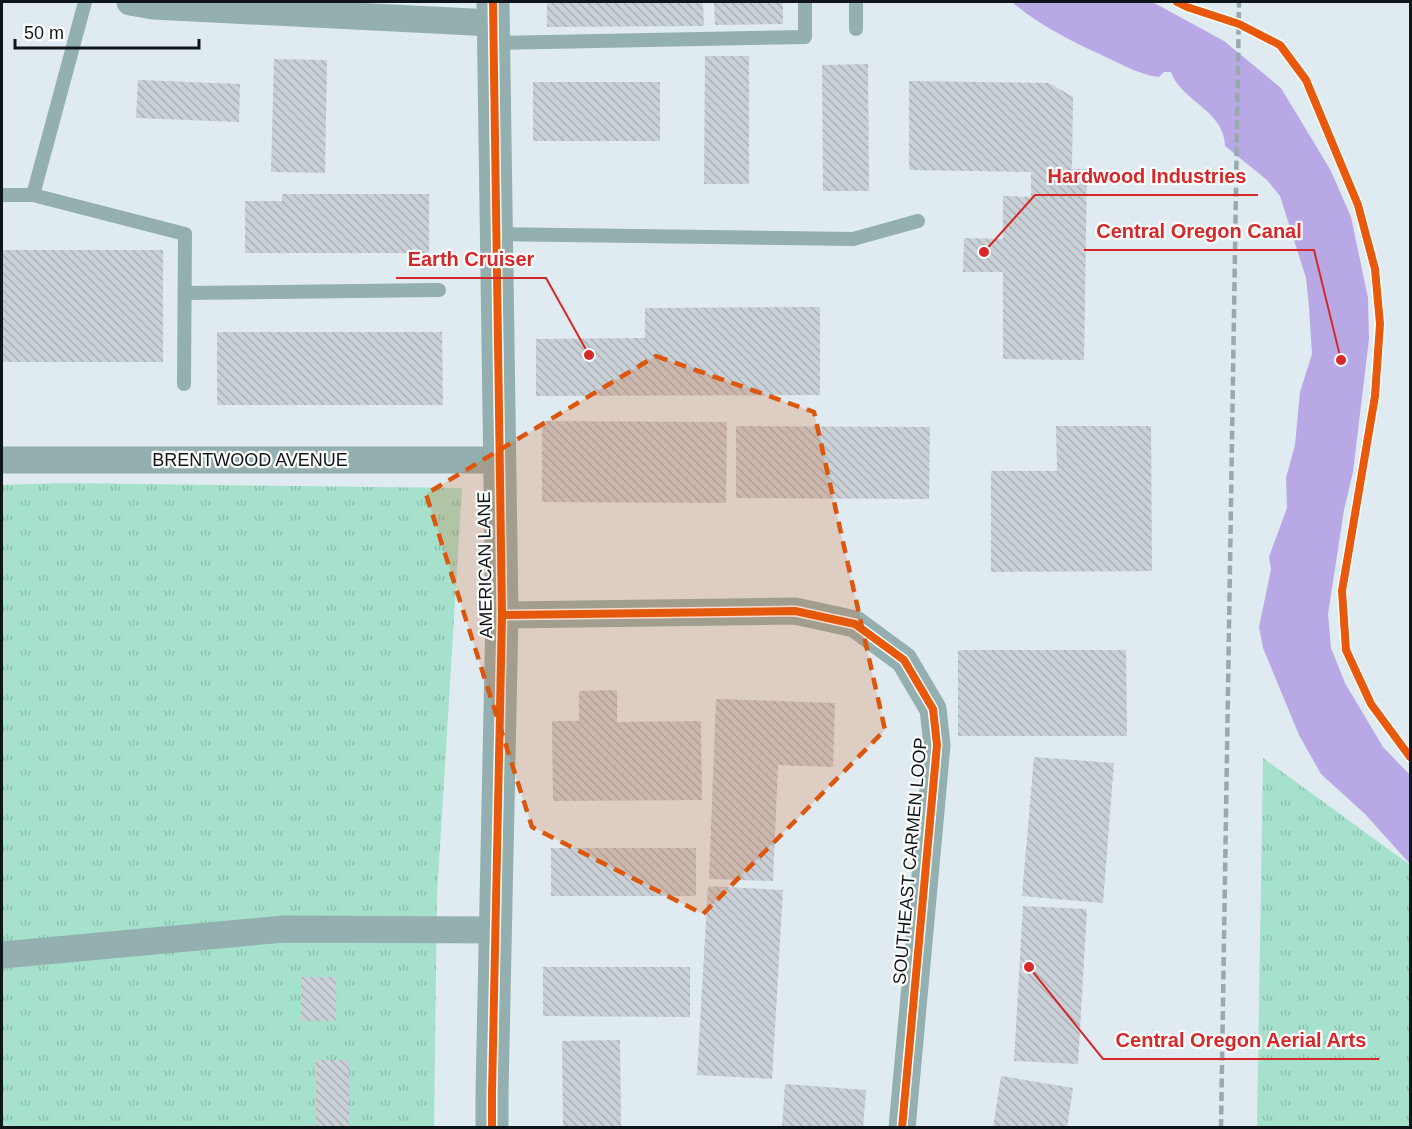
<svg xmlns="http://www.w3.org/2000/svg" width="1412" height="1129" font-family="Helvetica,sans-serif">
<defs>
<pattern id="grass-tufts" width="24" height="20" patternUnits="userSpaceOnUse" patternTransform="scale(1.5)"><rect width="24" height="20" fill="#a5e1cc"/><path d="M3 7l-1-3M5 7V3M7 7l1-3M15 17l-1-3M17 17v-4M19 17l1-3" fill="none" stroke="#8dc0af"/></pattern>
<pattern id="building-back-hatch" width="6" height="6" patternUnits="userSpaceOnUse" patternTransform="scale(1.5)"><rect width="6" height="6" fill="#c9d0d6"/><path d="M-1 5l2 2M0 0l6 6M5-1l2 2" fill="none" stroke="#abb2b7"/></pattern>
</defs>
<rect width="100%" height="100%" fill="#dfebf1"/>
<!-- grass -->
<g fill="url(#grass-tufts)">
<path d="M64,483L462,488L437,895L434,1127H2V485Z"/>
<path d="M1263,758L1410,865V1127H1257Z"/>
</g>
<!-- water -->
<path fill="#b8a8e6" d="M1012,2H1152L1158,5L1224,41L1281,88L1331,171L1351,217L1368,298L1369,339L1353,472L1344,510L1328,614L1331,648L1345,683L1383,747L1410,775V864L1365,814L1321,774L1299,735L1263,648L1259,627L1269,579L1271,569L1269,557L1287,508L1286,478L1295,445L1300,392L1312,354L1309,307L1306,278L1280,196L1267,180L1225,146C1225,111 1180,100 1171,72H1164L1159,77C1142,75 1127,67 1112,60C1077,44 1041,27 1012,2Z"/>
<!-- building -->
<g fill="url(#building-back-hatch)">
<path d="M547,2H703L704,26L547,27Z"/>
<path d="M714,2H783V24L715,25Z"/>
<path d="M705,56H749V184H704Z"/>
<path d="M274,59L327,60L325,173L271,172Z"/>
<path d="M868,64L869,191H823L822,65Z"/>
<path d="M138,80L240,84L239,122L136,118Z"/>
<path d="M909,81L1049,83L1073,97L1072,169H1087L1084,360L1003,359V272H963L964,238L1003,239V196L1031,197V172L909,170Z"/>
<rect x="533" y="82" width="127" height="59"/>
<path d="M282,194H429V253H245V201H282Z"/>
<rect x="2" y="250" width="161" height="112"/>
<path d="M820,307V395L536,396V339L645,338V308Z"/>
<path d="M217,332H442L443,405H217Z"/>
<path d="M542,421L727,422L726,503L542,502Z"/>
<path d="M736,426L930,427L929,499L736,498Z"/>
<path d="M1056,426H1151L1152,571L991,572V471H1057Z"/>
<path d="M958,650H1126L1127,736H958Z"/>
<path d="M617,690V722L701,721L702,800L553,801L552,721H579V691Z"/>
<path d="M716,699L835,703L833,767L778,765L773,881L709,879Z"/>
<path d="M1034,757L1114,763L1103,903L1022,896Z"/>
<rect x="551" y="848" width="145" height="48"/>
<path d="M708,886L783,890L772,1079L697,1075Z"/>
<path d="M1023,906L1087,909L1078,1064L1014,1061Z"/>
<path d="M543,967H690V1017L543,1016Z"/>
<rect x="301" y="977" width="35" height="44"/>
<path d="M620,1040L621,1128H563L562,1041Z"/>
<rect x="316" y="1060" width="33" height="67"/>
<path d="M1001,1076L1073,1088L1067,1128H993Z"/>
<path d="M785,1084L866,1090L863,1128H782Z"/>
</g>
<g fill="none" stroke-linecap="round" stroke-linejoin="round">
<!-- service -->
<g stroke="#93afb0" stroke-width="14">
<path d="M856,29V2"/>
<path d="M494,43L805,37V2"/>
<path d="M2,195H33L185,234L184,384"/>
<path d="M33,195L85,2"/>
<path d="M496,234L853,239L918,221"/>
<path d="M185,293L439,290"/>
</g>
<!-- minor -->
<g stroke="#93afb0" stroke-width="27">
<path d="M130,2L153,6L493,23"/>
<path d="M2,460H499"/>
<path d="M502,615L795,611L855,624L904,660L933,709L937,745L902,1128"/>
<path d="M2,955L284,929L495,930"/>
</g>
<!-- tertiary -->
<path stroke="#93afb0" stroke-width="33" d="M492,1128V1093L502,615L493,2"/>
<!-- rail -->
<path stroke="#98aaac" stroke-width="4.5" stroke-dasharray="9 4.5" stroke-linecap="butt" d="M1221,1128L1239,2"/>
<defs>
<g id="cycleway">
<path d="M1177,2L1187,7L1239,24L1280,45L1306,80L1358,205L1375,269L1380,324L1375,396L1342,591L1346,650L1371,704L1410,757"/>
<path d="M502,615L795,611L855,624L904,660L933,709L937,745L902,1128"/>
<path d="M492,1128V1093L502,615L493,2"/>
</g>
</defs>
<!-- cycleway casing -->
<use href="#cycleway" stroke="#fff" stroke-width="11"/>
<!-- cycleway -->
<use href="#cycleway" stroke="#e8590c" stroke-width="8"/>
</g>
<!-- marked area -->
<path fill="#dd560d" fill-opacity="0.2" stroke="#dd560d" stroke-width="4.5" stroke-dasharray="12 8" stroke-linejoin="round" d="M656,356L814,412L885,730L703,914L532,827L426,494Z"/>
<g text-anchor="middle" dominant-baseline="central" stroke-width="4.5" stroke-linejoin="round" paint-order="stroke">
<!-- street labels -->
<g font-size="18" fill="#0f161a" stroke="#fff">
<text x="250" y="460">BRENTWOOD AVENUE</text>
<text transform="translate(485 565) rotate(-91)">AMERICAN LANE</text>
<text transform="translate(910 861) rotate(-85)">SOUTHEAST CARMEN LOOP</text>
</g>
</g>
<!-- callouts -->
<path fill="none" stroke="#d62828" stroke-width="2" d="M984 252L1035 195H1258M1341 360L1314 250H1084M589 355L546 278H396M1029 967L1103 1059H1379"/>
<g fill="#d62828" stroke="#fff" stroke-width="2">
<circle cx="984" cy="252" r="6"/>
<circle cx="1341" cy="360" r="6"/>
<circle cx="589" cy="355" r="6"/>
<circle cx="1029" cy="967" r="6"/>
</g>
<g font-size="20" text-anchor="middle" font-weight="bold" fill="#d62828" stroke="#fff" stroke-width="4.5" stroke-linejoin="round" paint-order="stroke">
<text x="1147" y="183">Hardwood Industries</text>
<text x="1199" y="238">Central Oregon Canal</text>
<text x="471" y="266">Earth Cruiser</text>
<text x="1241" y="1047">Central Oregon Aerial Arts</text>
</g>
<!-- border -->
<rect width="1412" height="1129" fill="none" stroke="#0f161a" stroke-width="6"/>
<!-- scale -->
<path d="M15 39v9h184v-9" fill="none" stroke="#0f161a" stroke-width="3"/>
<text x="24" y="39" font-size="18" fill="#0f161a" stroke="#ffffff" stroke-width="4.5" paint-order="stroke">50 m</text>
</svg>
